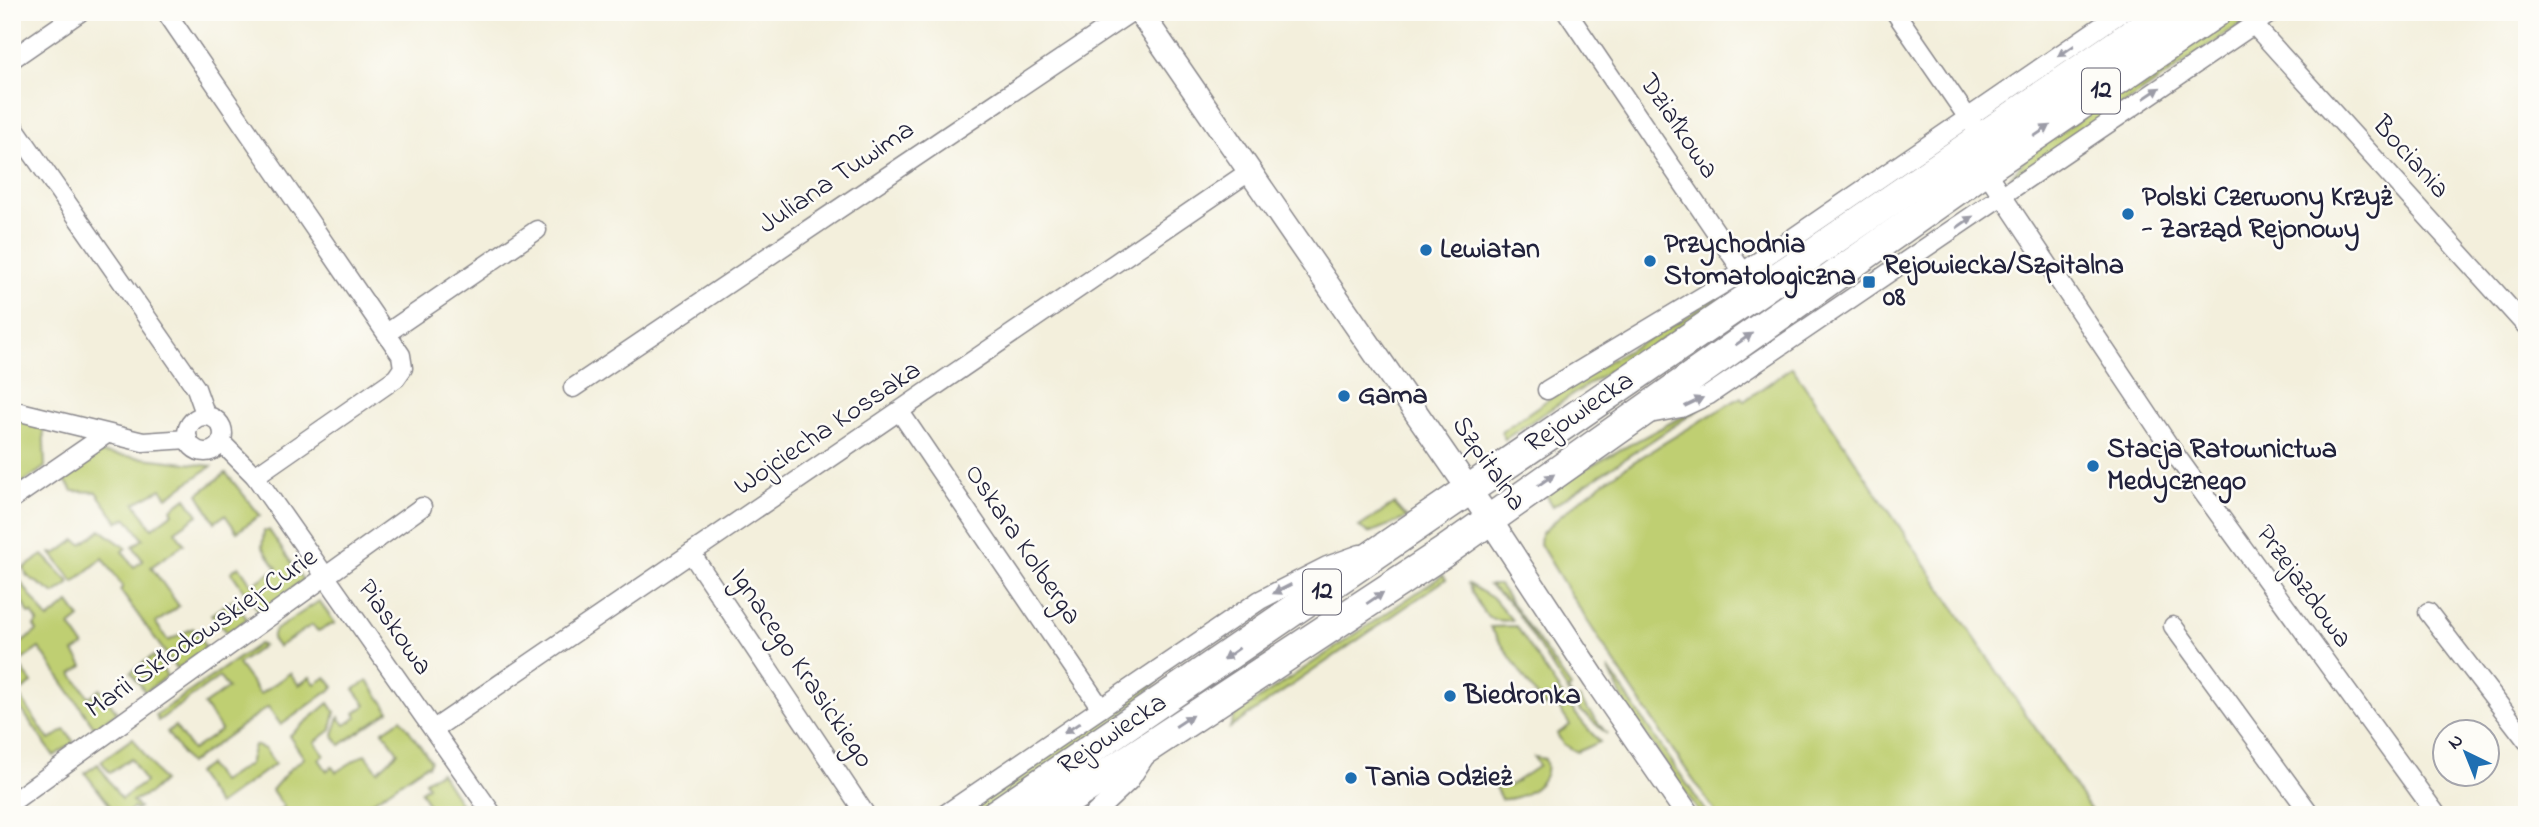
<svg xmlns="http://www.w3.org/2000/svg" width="2539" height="827" font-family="'Indie Flower',sans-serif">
<rect width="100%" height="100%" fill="#fdfcf7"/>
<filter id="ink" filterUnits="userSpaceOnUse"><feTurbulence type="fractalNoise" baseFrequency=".0143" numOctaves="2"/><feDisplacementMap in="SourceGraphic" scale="14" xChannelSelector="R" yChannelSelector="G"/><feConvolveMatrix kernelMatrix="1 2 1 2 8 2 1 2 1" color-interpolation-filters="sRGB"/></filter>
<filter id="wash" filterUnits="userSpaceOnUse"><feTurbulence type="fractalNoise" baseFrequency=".00686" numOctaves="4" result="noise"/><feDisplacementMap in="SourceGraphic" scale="28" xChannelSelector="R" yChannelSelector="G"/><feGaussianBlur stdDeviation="1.57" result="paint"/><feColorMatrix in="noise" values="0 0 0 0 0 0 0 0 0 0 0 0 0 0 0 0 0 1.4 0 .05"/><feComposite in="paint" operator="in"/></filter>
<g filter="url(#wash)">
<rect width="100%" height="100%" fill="#f3efdc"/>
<!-- green -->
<g fill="#bfcf72" stroke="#707856" stroke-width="2">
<path d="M2238,12H2259L2016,178L2011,177L2029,154Z"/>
<path d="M1946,143L1949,147L1629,362L1624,361L1505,439L1501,432L1582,376L1679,322Z"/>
<path d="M1792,367L2094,815H1717C1656,725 1595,637 1540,544L1541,534C1598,478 1673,438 1741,397L1744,401Z"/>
<path d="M1713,400L1553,506L1545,493L1562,481Z"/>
<path d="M12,412L43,420L45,467L12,490Z"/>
<path d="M100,453L212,466L167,497L161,489L135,503L152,528L173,513L171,509L186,498L198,515L175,531L184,544L151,567L179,606L156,623L168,641L193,628L206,648L177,669L120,590L123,587L103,558L74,582L51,553L56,554L75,540L82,544L101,530L126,548L122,551L134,567L143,561L133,546L143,539L127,518L118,522L96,492L73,491L60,474Z"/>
<path d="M226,473L260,515L237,532L225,515L215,522L198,494Z"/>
<path d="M1394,504L1407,518L1369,533L1359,527Z"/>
<path d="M269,530L303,580L260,613L231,572L239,566L252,585L277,568L262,547L264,531Z"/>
<path d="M43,555L70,583L55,594L27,576L24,568Z"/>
<path d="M1443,575L1446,579L1230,728L1234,716Z"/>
<path d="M20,581L48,619L69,603L80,618L70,626L84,646L74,652L83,666L72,674L89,697L100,689L117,712L95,728L39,648L18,663L32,683L18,693L49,740L65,730L74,742L54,756L12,696V650L37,631L34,626L38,622L32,613L29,614L15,584Z"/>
<path d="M1467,583L1494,599L1512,620C1482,625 1481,606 1467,583Z"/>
<path d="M1489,585H1499L1571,687L1568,690L1575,700L1579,698L1607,734L1580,710L1512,605Z"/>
<path d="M234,599L247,619L228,633L211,615Z"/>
<path d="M319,601L335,623L318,631L312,625L278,647L272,639L274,631Z"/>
<path d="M1516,626C1544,666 1566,707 1600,742L1577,752L1563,744L1557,734L1570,725L1554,701L1544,707L1490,627Z"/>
<path d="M259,644L263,646L238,664L260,694L290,673L299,685L310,677L315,684L326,677L334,687L281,725L268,707L189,764L167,732L175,726L192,750L221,730L204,705L228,688L219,677L158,721L156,715Z"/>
<path d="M153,656L167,676L145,692L131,672Z"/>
<path d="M1608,668L1708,815H1701L1625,704Z"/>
<path d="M1156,678L1158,681L1117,721L979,815H959Z"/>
<path d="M368,681L389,711L340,745L333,734L339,717L345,725L357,717L355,713L366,705L354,689Z"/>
<path d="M329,703L335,712L331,730L315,742L324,755L319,759L327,771L332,767L336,772L365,754L378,771L398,752L383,731L401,719L431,761L428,766L426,765L353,815H274L284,807L272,790L289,770L304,758L289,736Z"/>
<path d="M133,738L163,781L150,793L132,801L139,808L135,810L133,808L125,815H110L114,811L85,773L98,764L121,799L145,782L131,758L110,773L101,761Z"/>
<path d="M254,745L265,749L275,764L218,805L196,773L208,765L221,782L249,764Z"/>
<path d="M1534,757L1545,759C1554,783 1521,801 1501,799L1493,783L1500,773L1509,786L1539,766Z"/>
<path d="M440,772L466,812L465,814L434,815L421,791L428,786L425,781Z"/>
</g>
</g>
<g filter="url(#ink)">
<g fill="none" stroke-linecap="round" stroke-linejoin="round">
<defs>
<g id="minor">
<path d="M166,12L401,355L403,368L396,378L255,476"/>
<path d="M1567,12L1743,272"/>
<path d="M1895,12L1975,128L1993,182L2172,450L2437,815"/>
<path d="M2254,25L2527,327"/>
<path d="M12,59L80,12"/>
<path d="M12,124L196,388L206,416"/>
<path d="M387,333L537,230"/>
<path d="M573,388L1131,12"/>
<path d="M1547,390L1743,272L2122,12"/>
<path d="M12,410L143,442L188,439"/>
<path d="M900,412L1101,708"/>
<path d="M1649,414L1681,408L1709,395L2272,12"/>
<circle cx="205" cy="434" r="18"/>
<path d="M221,442L255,476L493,815"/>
<path d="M12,499L105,435"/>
<path d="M691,553L866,815"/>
<path d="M2428,612L2527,741"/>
<path d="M2173,626L2311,815"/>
<path d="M434,729L1250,171"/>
<path d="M12,802L422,507"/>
<path d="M944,815L1260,600L1327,566L1360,554"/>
<path d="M1093,815L1129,781L1146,755"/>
</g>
<path id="tertiary" d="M1140,12L1490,520L1595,680L1688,815"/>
<g id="trunk">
<path d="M995,815L2165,12"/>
<path d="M1045,815L1444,552L1986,169L2216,12"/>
</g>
</defs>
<!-- minor casing -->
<use href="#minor" stroke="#8a888c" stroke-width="21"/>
<!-- tertiary casing -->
<use href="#tertiary" stroke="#8a888c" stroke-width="26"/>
<!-- trunk casing -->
<use href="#trunk" stroke="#8a888c" stroke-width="33"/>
<!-- minor -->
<use href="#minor" stroke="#fff" stroke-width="18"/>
<!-- tertiary -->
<use href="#tertiary" stroke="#fff" stroke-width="23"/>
<!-- trunk -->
<use href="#trunk" stroke="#fff" stroke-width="30"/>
</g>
<!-- one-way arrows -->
<defs><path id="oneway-solid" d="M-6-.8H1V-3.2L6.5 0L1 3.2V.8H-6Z" transform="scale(1.75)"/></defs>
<g fill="#9c9ca7">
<use href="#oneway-solid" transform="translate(2066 51) rotate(146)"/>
<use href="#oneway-solid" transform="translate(2152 93) rotate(-34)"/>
<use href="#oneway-solid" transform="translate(2042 131) rotate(-34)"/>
<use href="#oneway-solid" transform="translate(1965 222) rotate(-35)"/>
<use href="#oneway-solid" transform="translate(1744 339) rotate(-35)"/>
<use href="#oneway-solid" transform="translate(1694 402) rotate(-25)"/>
<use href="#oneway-solid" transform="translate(1546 480) rotate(-35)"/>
<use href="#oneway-solid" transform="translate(1282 589) rotate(153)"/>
<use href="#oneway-solid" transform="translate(1375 598) rotate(-34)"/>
<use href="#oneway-solid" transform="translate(1231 654) rotate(145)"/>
<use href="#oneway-solid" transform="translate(1184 721) rotate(-33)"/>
<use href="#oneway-solid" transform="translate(1072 728) rotate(146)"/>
</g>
</g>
<!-- markers -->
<g fill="#1f6fb2" stroke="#fdfcf7" stroke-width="2.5">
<circle cx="2128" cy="214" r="7"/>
<circle cx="1426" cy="250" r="7"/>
<circle cx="1650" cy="261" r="7"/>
<rect x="1862" y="275" width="14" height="14" rx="3.5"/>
<circle cx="1344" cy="396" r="7"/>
<circle cx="2093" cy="466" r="7"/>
<circle cx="1450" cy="696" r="7"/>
<circle cx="1351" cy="778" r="7"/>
</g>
<g text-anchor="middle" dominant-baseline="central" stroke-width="5" stroke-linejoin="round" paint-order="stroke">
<!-- shield labels -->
<g fill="#fdfcf7" stroke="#646373" stroke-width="2">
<rect x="2082" y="68.5" width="38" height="45" rx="5"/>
<rect x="1303" y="569.5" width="38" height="45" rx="5"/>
</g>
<g font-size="26" font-weight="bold" fill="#22223b">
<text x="2101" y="91">12</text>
<text x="1322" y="592">12</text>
</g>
<!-- street labels -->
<g font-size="28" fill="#22223b" stroke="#fdfcf7">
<text transform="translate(1678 127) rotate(56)">Działkowa</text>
<text transform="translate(2410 158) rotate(48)">Bociania</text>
<text transform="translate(837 178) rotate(-34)">Juliana Tuwima</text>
<text transform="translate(1580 413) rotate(-34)">Rejowiecka</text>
<text transform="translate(828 429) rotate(-34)">Wojciecha Kossaka</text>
<text transform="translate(1488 464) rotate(55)">Szpitalna</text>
<text transform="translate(1022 545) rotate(56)">Oskara Kolberga</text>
<text transform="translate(2303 587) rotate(54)">Przejazdowa</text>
<text transform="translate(394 628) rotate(55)">Piaskowa</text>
<text transform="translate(202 634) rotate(-35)">Marii Skłodowskiej-Curie</text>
<text transform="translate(801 669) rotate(56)">Ignacego Krasickiego</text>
<text transform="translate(1113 735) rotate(-34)">Rejowiecka</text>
</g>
<!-- poi labels -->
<g font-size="28" font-weight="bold" fill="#22223b" stroke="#fdfcf7" text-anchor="start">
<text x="2142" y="198">Polski Czerwony Krzyż<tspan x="2142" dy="32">- Zarząd Rejonowy</tspan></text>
<text x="1664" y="245">Przychodnia<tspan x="1664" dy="32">Stomatologiczna</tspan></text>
<text x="1440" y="250">Lewiatan</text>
<text x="1883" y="266">Rejowiecka/Szpitalna<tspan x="1883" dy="32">08</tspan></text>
<text x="1358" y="396">Gama</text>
<text x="2107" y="450">Stacja Ratownictwa<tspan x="2107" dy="32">Medycznego</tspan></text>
<text x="1464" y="696">Biedronka</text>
<text x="1365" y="778">Tania Odzież</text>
</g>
</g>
<!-- margin -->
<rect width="2539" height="827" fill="none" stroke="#fdfcf7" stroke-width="42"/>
<!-- north arrow -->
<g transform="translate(2466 753) rotate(317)"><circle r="33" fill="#fdfcf7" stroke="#a5a5ac" stroke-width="2"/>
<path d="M0-5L12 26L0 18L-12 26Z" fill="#1f6fb2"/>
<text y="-10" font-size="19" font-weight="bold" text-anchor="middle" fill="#22223b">N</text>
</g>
</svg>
